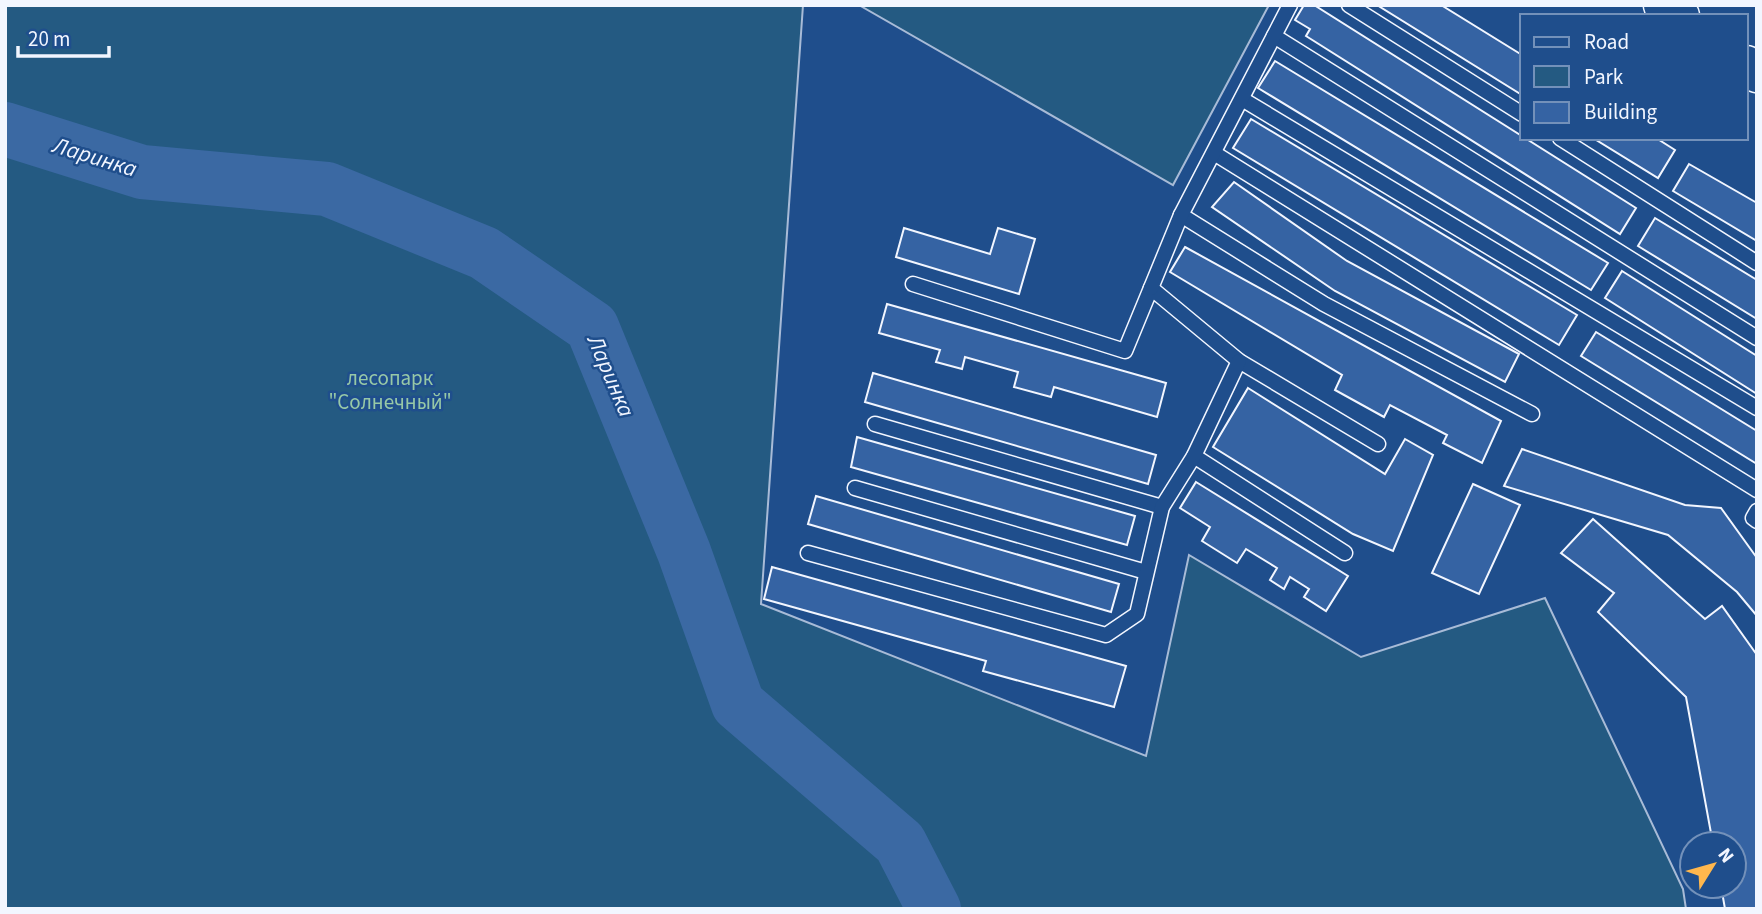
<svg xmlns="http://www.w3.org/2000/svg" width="1762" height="914" font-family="'Source Sans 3',sans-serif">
<rect width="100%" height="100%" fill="#1f4e8c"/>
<!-- green -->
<g fill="#245a82" stroke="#a8bbd7" stroke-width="2">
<path d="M5,5H803L761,604L1146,756L1189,555L1361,657L1545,598L1683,889L1686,909H5Z"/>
<path d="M859,5H1269L1173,185Z"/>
</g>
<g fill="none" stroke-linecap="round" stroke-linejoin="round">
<!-- river -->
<path stroke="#3b69a3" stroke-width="54" d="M5,129L142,172L327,189L484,253L592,327L684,552L738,704L900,843L934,909"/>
</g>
<!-- building -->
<g fill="#3563a3" stroke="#f2f6ff" stroke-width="2">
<path d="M1304,5H1314L1636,208L1620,234L1306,36L1310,29L1295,20Z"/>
<path d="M1377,5H1441L1522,55V95Z"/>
<path d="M1275,61L1608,263L1591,290L1258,88Z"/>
<path d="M1251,119L1577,315L1559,345L1233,148Z"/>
<path d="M1593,138H1656L1675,150L1658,178Z"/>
<path d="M1689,164L1757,203V241L1673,191Z"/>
<path d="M1234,182L1347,261L1519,354L1505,382L1335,291L1212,207Z"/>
<path d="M1655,218L1757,280V319L1638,246Z"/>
<path d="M904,228L990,254L998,228L1035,239L1019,294L896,257Z"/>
<path d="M1185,247L1501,421L1482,463L1443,443L1447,435L1390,405L1384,417L1335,390L1342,375L1170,272Z"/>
<path d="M1622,271L1757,356V394L1605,298Z"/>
<path d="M887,304L1166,383L1157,417L1054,387L1051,397L1014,387L1018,372L965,357L962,369L936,362L940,350L879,333Z"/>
<path d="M1596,332L1757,431V464L1581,356Z"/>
<path d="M873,373L1156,455L1148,484L865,402Z"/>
<path d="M1248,388L1385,474L1405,439L1433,455L1393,551L1353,534L1213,447Z"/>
<path d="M857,437L1135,516L1127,545L851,467Z"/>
<path d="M1522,449L1685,505L1721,508L1757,558V616L1737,592L1668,535L1504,486Z"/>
<path d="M1196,482L1348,576L1326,611L1304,597L1309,589L1290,577L1284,589L1270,580L1277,568L1246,549L1237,563L1202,541L1210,527L1180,508Z"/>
<path d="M1473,484L1520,505L1479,594L1432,573Z"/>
<path d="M816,496L1119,584L1111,612L808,524Z"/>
<path d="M1593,519L1705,619L1722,606L1757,655V909H1725L1721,886H1734V844H1713L1686,697L1598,612L1614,593L1561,553Z"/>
<path d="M772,567L1126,666L1114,707L983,671L986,661L764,599Z"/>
</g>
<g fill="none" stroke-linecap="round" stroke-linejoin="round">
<defs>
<g id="lane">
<path d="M1349,5L1522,114"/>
<path d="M1274,36L1757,338"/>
<path d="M1242,99L1757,408"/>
<path d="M1560,138L1757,263"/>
<path d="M1214,153L1757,490"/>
<path d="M1181,215L1324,304L1532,414"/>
<path d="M913,284L1125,351L1151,288L1239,361L1378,444"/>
<path d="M1151,288L1181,215L1290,5"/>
<path d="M875,424L1162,507"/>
<path d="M1194,456L1345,553"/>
<path d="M855,488L1146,572"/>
<path d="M1757,511L1753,518L1757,521"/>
<path d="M808,553L1106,635L1137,614L1162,507L1194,456L1239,361"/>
</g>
<g id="primary">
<path d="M1663,5L1680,16"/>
<path d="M1746,65L1757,73"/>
</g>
</defs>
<!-- lane casing -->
<use href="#lane" stroke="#f2f6ff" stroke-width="17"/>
<!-- primary casing -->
<use href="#primary" stroke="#f2f6ff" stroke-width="41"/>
<!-- lane -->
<use href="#lane" stroke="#1f4e8c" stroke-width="14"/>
<!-- primary -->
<use href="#primary" stroke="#1f4e8c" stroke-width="38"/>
</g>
<g text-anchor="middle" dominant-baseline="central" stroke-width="5" stroke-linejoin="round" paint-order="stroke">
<!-- park labels -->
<g font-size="21" fill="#97c8a6" stroke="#1f4e8c">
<text x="390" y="378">лесопарк<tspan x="390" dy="24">"Солнечный"</tspan></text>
</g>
<!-- water labels -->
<g font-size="23" font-style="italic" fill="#f2f6ff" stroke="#1f4e8c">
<text transform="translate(95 157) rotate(17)">Ларинка</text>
<text transform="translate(611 376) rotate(67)">Ларинка</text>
</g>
</g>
<!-- border -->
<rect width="1762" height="914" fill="none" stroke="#f2f6ff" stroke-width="14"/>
<!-- legend -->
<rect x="1520" y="14" width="228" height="126" fill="#1f4e8c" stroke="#7391ba" stroke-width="2"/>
<rect x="1534" y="37" width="35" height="10" fill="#1f4e8c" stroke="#7391ba" stroke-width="2"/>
<text x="1584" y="49" font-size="21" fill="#f2f6ff">Road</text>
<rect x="1534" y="66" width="35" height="21" fill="#245a82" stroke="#7391ba" stroke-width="2"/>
<text x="1584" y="84" font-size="21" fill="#f2f6ff">Park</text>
<rect x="1534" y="102" width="35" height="21" fill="#3563a3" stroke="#7391ba" stroke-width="2"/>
<text x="1584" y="119" font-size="21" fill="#f2f6ff">Building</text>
<!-- north arrow -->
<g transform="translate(1713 865) rotate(53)"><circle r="33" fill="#1f4e8c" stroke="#7391ba" stroke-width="2"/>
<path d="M0-5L12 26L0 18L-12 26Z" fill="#ffb74d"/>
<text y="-10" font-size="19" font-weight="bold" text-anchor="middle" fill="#f2f6ff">N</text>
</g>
<!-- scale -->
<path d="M18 46v10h91v-10" fill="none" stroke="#f2f6ff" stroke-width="3.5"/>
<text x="28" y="46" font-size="21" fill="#f2f6ff" stroke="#1f4e8c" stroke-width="5" paint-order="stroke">20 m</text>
</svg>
